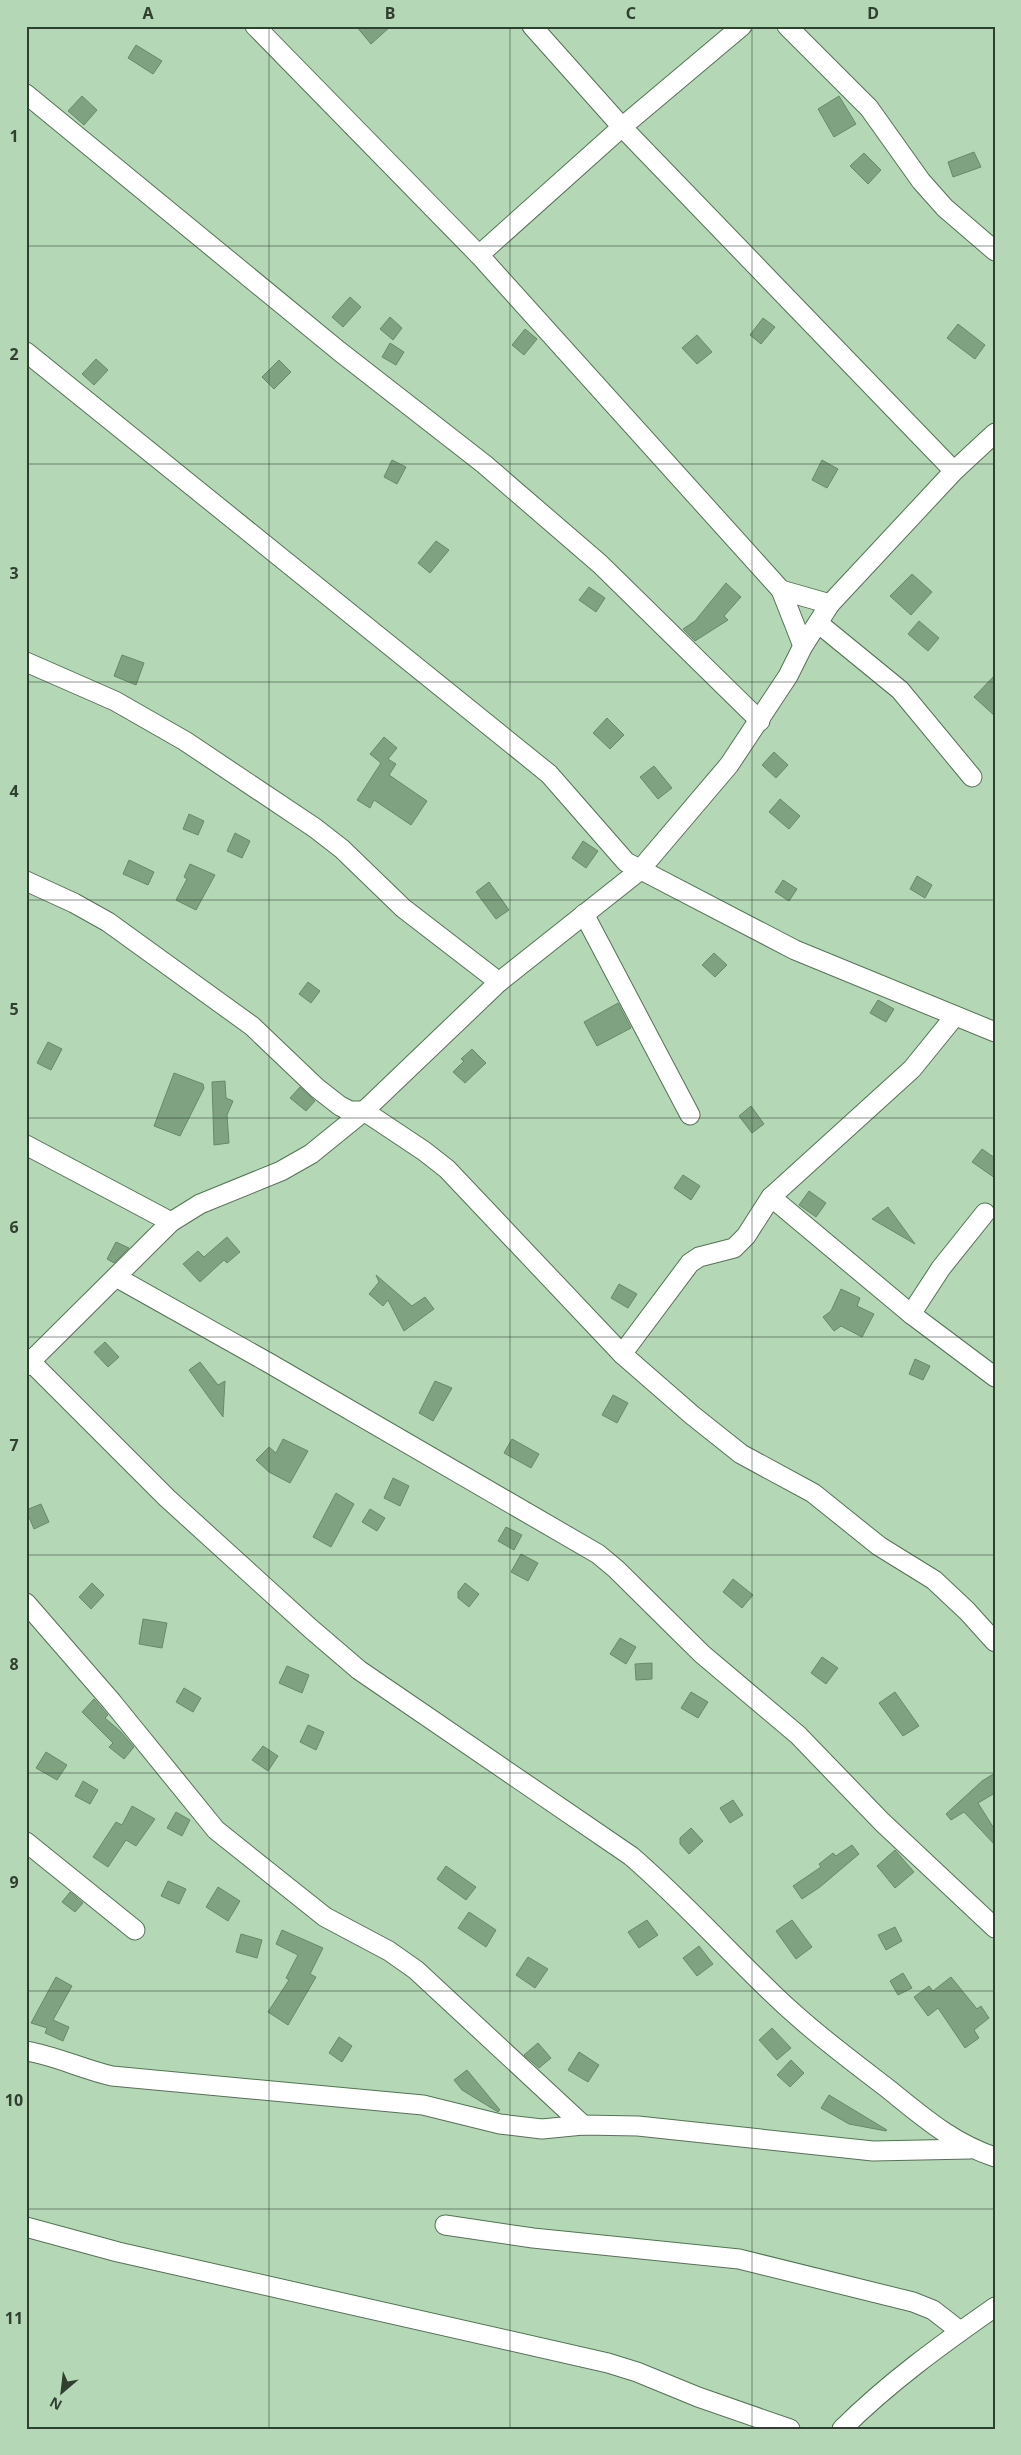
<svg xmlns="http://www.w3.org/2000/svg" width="1021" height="2455" font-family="'Noto Sans',sans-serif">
<rect width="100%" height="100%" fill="#b4d8b5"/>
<!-- building -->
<g fill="#7fa280" stroke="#698a6a">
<path d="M356,26H391L371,44Z"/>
<path d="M136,45L162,61L153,74L128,58Z"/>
<path d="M82,96L97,110L84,125L68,111Z"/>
<path d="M839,96L856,124L834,137L818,109Z"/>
<path d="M974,152L981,167L953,177L948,162Z"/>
<path d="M864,153L881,170L868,184L850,166Z"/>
<path d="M350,297L361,307L343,327L332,317Z"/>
<path d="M390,317L402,328L393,340L380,329Z"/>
<path d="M763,318L775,327L761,344L750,335Z"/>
<path d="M958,324L985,345L975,359L947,338Z"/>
<path d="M525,329L537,339L524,355L512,345Z"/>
<path d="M697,335L712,352L697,364L682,348Z"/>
<path d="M390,343L404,352L396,365L382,357Z"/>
<path d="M96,359L108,370L94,385L82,374Z"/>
<path d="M279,360L291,372L274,389L262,377Z"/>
<path d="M392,460L406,467L397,484L384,477Z"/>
<path d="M822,460L838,469L827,488L812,480Z"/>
<path d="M436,541L449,550L430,573L418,563Z"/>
<path d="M912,574L932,592L911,615L890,596Z"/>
<path d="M726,583L741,597L724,616L728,620L695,641L683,629L695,621Z"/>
<path d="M589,587L605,598L596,612L579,600Z"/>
<path d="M919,621L939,638L928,651L908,634Z"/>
<path d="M122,655L144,663L136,685L114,676Z"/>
<path d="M995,675V716L974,697Z"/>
<path d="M607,718L624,735L610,749L593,733Z"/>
<path d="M384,737L397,748L388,759L396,764L389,775L427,801L411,825L374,800L370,808L357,800L381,763L370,754Z"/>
<path d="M774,752L788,765L776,778L762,765Z"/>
<path d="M654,766L672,788L658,799L640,777Z"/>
<path d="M780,799L800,816L789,829L769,812Z"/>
<path d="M189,814L204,821L198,835L183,829Z"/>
<path d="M235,833L250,841L242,858L227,851Z"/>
<path d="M583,841L598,851L586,868L572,858Z"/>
<path d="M129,860L154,872L148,885L123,874Z"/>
<path d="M190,864L215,875L196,910L176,900L187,879L184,877Z"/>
<path d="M917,876L932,885L925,898L910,889Z"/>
<path d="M783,880L797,889L789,901L775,892Z"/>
<path d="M489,882L509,910L496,919L476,892Z"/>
<path d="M714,953L727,965L715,977L702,965Z"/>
<path d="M308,982L320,991L311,1003L299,994Z"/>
<path d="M878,1000L894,1009L886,1022L870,1013Z"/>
<path d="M618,1003L631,1028L597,1046L584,1022Z"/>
<path d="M48,1042L62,1049L51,1070L37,1063Z"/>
<path d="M472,1049L486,1063L465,1083L453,1072L464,1061L461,1059Z"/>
<path d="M174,1073L203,1084L204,1088L180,1136L154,1126Z"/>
<path d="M225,1081L226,1098L233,1101L227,1115L229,1143L214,1145L212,1082Z"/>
<path d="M300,1087L315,1101L306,1111L290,1098Z"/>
<path d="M751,1106L764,1124L752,1133L739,1116Z"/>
<path d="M982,1149L995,1158V1178L972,1162Z"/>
<path d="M683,1175L700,1186L691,1200L674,1188Z"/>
<path d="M809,1191L826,1203L816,1217L799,1205Z"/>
<path d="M888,1207L915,1244L872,1219Z"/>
<path d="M227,1237L240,1252L227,1263L224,1260L200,1282L183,1264L198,1251L204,1257Z"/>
<path d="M116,1242L129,1248L114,1263L107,1259Z"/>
<path d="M376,1275L412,1306L425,1297L434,1309L404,1331L388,1300L383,1306L369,1294L379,1282Z"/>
<path d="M619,1284L637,1294L628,1308L611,1298Z"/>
<path d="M841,1289L860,1298L857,1306L874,1314L862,1337L841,1326L834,1331L823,1317L831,1311Z"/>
<path d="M105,1342L119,1357L108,1367L94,1352Z"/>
<path d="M915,1359L930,1366L923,1380L909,1374Z"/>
<path d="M200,1362L218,1385L225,1381L223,1417L189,1370Z"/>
<path d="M435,1381L452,1388L433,1421L419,1413Z"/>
<path d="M613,1395L628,1403L617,1423L602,1415Z"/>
<path d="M283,1439L308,1451L290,1483L269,1472L256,1460L269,1447L276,1453Z"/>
<path d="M512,1439L539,1454L531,1468L504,1453Z"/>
<path d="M393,1478L409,1486L400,1506L384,1498Z"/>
<path d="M336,1493L354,1504L331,1547L313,1537Z"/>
<path d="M41,1504L49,1522L34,1529L26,1510Z"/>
<path d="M370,1509L385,1518L377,1531L362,1522Z"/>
<path d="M506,1527L522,1535L514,1550L498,1541Z"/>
<path d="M521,1554L538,1563L528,1581L511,1572Z"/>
<path d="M733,1579L753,1595L742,1608L723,1592Z"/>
<path d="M92,1583L104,1595L91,1609L79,1597Z"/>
<path d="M465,1583L479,1594L469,1607L458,1598V1592Z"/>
<path d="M143,1619L167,1623L162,1648L139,1644Z"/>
<path d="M620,1638L636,1647L626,1664L610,1654Z"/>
<path d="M822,1657L838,1668L826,1684L811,1673Z"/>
<path d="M652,1663V1679L636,1680L635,1664Z"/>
<path d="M287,1666L309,1675L302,1693L279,1683Z"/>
<path d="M184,1688L201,1698L193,1712L176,1702Z"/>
<path d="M691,1692L708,1702L698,1718L681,1708Z"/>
<path d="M895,1692L919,1726L903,1736L879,1703Z"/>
<path d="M94,1699L108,1715L105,1718L121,1732L134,1747L124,1759L109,1747L113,1743L82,1712Z"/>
<path d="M308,1725L324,1732L316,1750L300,1742Z"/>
<path d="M263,1746L278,1756L268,1771L252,1760Z"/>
<path d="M46,1752L67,1765L57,1780L36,1768Z"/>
<path d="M995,1773V1793L978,1803L995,1830V1845L964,1812L951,1820L946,1814L982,1781Z"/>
<path d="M83,1781L98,1790L90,1804L75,1796Z"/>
<path d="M733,1800L743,1815L730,1823L720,1808Z"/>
<path d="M132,1806L155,1819L136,1846L126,1840L108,1867L93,1857L116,1822L122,1825Z"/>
<path d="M176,1812L190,1820L182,1836L167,1828Z"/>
<path d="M691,1828L703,1841L689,1854L680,1844V1838Z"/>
<path d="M852,1845L859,1854L820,1887L802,1899L793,1886L821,1867L819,1864L833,1853L836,1856Z"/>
<path d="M895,1850L914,1872L895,1888L877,1866Z"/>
<path d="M446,1866L476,1887L466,1900L437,1879Z"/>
<path d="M168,1881L186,1889L179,1904L161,1896Z"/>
<path d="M218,1887L240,1901L228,1921L206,1907Z"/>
<path d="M70,1892L83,1903L75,1912L62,1902Z"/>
<path d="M469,1912L496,1930L486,1947L458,1928Z"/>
<path d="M647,1920L658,1935L639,1948L628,1932Z"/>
<path d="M792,1920L812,1947L796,1959L776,1931Z"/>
<path d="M895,1927L902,1941L886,1950L878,1935Z"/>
<path d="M282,1930L323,1948L310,1974L316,1977L288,2025L268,2012L289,1980L286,1978L298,1955L276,1944Z"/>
<path d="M241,1934L262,1940L257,1958L236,1952Z"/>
<path d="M699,1946L713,1964L697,1976L683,1958Z"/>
<path d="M528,1957L548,1969L535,1988L516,1975Z"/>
<path d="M903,1973L912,1988L898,1995L890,1981Z"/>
<path d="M56,1977L72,1986L53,2020L69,2027L63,2041L45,2033L47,2028L31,2023Z"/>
<path d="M951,1977L977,2009L981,2006L989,2018L974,2030L979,2038L965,2048L938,2008L928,2016L914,1997L929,1986L933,1991Z"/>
<path d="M772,2028L791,2048L777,2060L759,2040Z"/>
<path d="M339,2037L352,2046L342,2062L329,2053Z"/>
<path d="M538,2043L551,2058L539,2068L524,2055Z"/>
<path d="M579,2052L599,2065L588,2082L568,2070Z"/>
<path d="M791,2060L804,2073L790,2087L777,2075Z"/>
<path d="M467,2070L500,2110L498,2112L462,2090L454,2080Z"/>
<path d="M829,2095L887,2130L886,2131L849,2124L821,2108Z"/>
</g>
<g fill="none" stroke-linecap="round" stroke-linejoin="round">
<defs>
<g id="street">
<path d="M532,26L622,127L954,471"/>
<path d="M787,26L869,108L921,181L945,208L995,251"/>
<path d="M26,94L339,351L484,464L600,564L760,721"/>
<path d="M479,255L622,127L742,26"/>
<path d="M26,352L549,774L626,862L795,950L995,1032"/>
<path d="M781,590L803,646"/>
<path d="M830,604L954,471L995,433"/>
<path d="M818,623L900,690L972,777"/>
<path d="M26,662L115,701L185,741L315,828L342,849L403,908L499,982"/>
<path d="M26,881L74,903L108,922L252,1026L317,1088L340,1106L350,1111H364L424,1151L447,1169L622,1354L692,1415L741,1454L813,1493L879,1546L934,1580L967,1611L995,1642"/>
<path d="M584,914L690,1115"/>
<path d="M26,1145L171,1222"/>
<path d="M771,1197L911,1314L995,1377"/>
<path d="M116,1277L269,1363L598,1554L616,1569L702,1654L798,1735L882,1822L995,1928"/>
<path d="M911,1314L941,1268L985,1213"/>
<path d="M622,1354L690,1263L699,1257L734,1248L746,1236L771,1197L912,1069L955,1016"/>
<path d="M31,1362L167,1498L310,1628L359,1670L631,1856C681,1899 725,1948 773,1994C808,2028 848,2058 887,2088C922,2116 952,2143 995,2157"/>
<path d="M26,1366L171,1222L200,1204L281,1171L311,1154L364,1111L499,982L639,871L729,765L788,676L803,646L830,604L781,590L479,255L255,26"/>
<path d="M26,1603L112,1702L216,1830L325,1917L389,1951L416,1970L583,2125"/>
<path d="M26,1842L135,1930"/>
<path d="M26,2051C56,2056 82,2069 112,2076L423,2105L500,2124L542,2129L583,2125L638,2126L873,2151L970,2149"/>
<path d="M445,2225L533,2238L739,2259L913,2302L933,2310L960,2331"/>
<path d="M26,2227L118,2252L608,2363L637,2372L698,2397L790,2429"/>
<path d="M842,2429C888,2383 942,2344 995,2307"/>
</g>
</defs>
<!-- street casing -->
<use href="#street" stroke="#537354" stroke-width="21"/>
<!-- street -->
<use href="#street" stroke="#fff" stroke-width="19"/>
</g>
<!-- grid -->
<path fill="none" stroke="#313f31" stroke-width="1" stroke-opacity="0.55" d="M269,26V2429M510,26V2429M752,26V2429M26,246H995M26,464H995M26,682H995M26,900H995M26,1118H995M26,1337H995M26,1555H995M26,1773H995M26,1991H995M26,2209H995"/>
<!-- border -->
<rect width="1021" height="2455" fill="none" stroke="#b4d8b5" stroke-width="55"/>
<!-- north arrow -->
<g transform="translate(62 2392) rotate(208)" stroke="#b4d8b5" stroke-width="4" paint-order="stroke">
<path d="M0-4L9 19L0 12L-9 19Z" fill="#313f31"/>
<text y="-8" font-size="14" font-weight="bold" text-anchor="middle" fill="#313f31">N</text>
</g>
<rect x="28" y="28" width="966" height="2400" fill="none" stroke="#313f31" stroke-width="2"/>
<g font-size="16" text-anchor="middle" font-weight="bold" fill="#313f31">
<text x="148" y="19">A</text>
<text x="390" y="19">B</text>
<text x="631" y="19">C</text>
<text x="873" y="19">D</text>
<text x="14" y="142">1</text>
<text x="14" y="360">2</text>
<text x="14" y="579">3</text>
<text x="14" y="797">4</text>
<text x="14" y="1015">5</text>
<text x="14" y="1233">6</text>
<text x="14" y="1451">7</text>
<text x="14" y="1670">8</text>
<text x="14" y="1888">9</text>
<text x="14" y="2106">10</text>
<text x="14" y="2324">11</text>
</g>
</svg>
